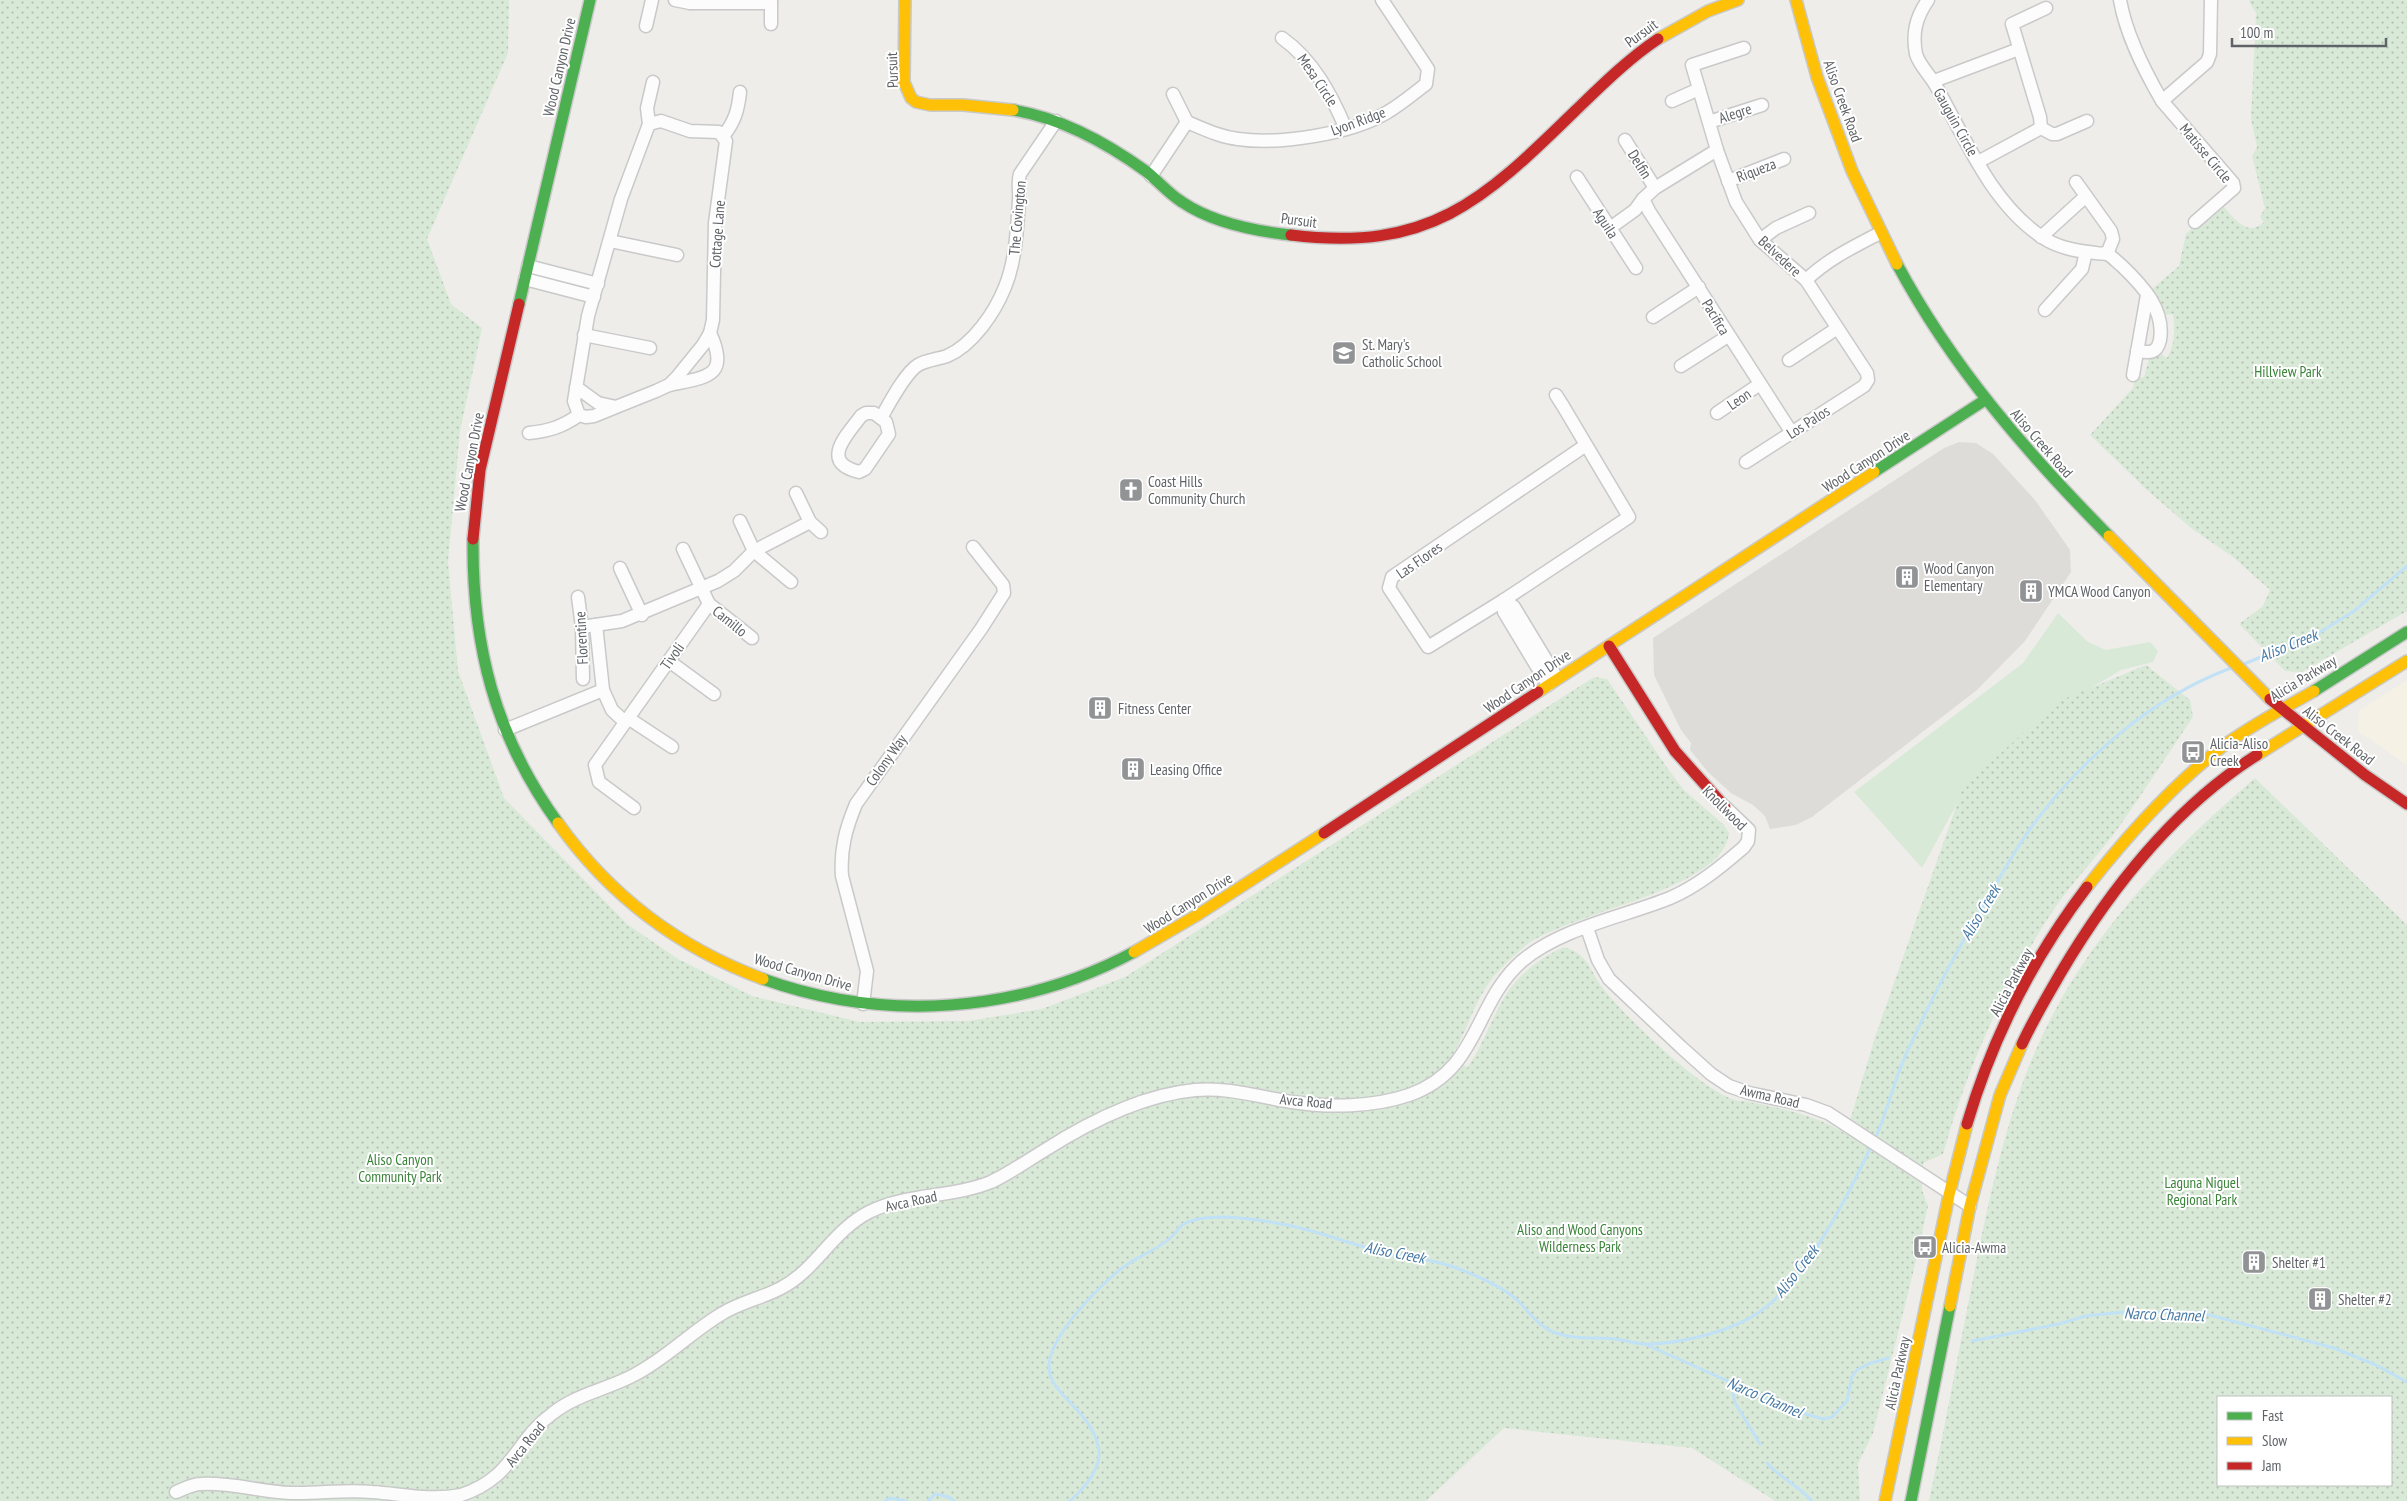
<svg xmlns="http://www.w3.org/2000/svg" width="2407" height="1501" font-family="'PT Sans Narrow',sans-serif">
<defs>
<pattern id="park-dots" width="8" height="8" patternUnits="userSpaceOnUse" patternTransform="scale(1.25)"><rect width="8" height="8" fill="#d9e9d7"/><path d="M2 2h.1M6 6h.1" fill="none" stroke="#b3c0b2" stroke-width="1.8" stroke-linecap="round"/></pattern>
</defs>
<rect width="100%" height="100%" fill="#eeedea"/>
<!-- commercial -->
<path fill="#f6f1e5" d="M2407,680V765L2358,731L2359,711Z"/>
<!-- education -->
<path fill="#dedcd9" d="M1959,442L1976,443L1993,454L2035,500L2070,550L2071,572L2025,641L1977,690L1812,817L1796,825L1770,829L1765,816L1753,805L1731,793L1709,773L1690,750L1691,743L1681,730L1654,675L1653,638L1944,448Z"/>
<!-- grass -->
<path fill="#d9e9d7" d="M2058,613L2088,642L2106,650L2150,642L2158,651L2153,662L2121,670L2064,704L1959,800L1922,868L1854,792L2023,663Z"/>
<!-- park -->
<g fill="url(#park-dots)" fill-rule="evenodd">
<path d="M0,0H509L508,53L427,239L451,304L482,328L460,431L448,562L458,671L504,798L627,924L678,959L752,996L860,1022L968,1021L1042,1009L1125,977L1594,677L1607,679L1668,769L1684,790L1724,825L1729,833C1724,891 1566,912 1524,947C1510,959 1494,974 1485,989C1472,1009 1466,1033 1453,1054L1467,1068C1484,1044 1492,1016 1507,993C1521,972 1542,957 1564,947C1588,954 1589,969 1602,987C1620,1012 1715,1105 1744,1101C1779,1108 1815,1114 1846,1134L1876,1034L1963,787L2059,701L2146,665L2190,700L2193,717C2168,754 2144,791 2119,827C2095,860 2066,888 2045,923C1999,996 1966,1072 1943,1154L1923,1163L1922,1190L1928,1206L1914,1269L1873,1433L1858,1464L1860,1501H1775L1692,1448L1504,1428L1426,1501H0Z"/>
<path d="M2250,0H2407V611L2302,672L2285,671L2239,624L2263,606L2270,590L2233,557L2191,528L2147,490L2090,435L2133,388L2135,378L2144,377L2149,359L2161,354L2167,358C2175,344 2175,330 2173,314L2165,315L2159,299L2151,290L2179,266L2186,234L2195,225L2200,227L2224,207C2234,218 2248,238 2264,222L2260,217L2265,208L2252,156L2257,147L2251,119L2256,13L2249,2Z"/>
<path d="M2255,778L2407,925V1501H1929C1946,1422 1960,1343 1976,1264C1992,1185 2009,1105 2044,1032C2092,932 2171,850 2255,778ZM2218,1397H2391V1485H2218Z"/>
</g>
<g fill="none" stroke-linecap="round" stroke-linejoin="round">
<!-- stream -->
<g stroke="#c1e2f6" stroke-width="3">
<path d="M2244,664L2317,634L2354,611L2407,566"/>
<path d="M1875,1139C1888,1110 1894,1079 1908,1050C1930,1002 1954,955 1981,910C1997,883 2012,854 2030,829C2080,760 2151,698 2231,668"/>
<path d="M1972,1341L2059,1324L2085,1316L2124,1312L2202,1313L2334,1348L2376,1365L2407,1382"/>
<path d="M1647,1345L1795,1411L1823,1419L1832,1417L1847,1401L1852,1376L1857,1370L1868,1364L1888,1358"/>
<path d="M1731,1383L1735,1403L1760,1444"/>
<path d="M1767,1463C1780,1478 1799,1486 1812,1501"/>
<path d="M885,1501L890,1498L906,1501"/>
<path d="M928,1501L935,1494L949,1497L954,1501"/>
<path d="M1070,1501C1104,1470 1110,1447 1078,1411C1067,1398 1050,1386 1049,1368C1047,1338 1102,1282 1125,1266C1139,1256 1157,1250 1170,1238C1175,1235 1178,1228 1182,1225C1206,1210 1261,1220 1287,1225C1318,1231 1347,1243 1378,1251C1408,1259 1434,1258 1464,1271C1482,1278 1501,1286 1516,1299C1529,1311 1538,1327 1556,1333C1575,1340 1595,1337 1614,1339C1626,1340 1638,1345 1649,1344C1685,1343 1738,1330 1766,1307C1809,1273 1849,1194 1872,1144"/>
</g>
<defs>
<g id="street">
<path d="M675,0L690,3"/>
<path d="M691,0L690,3H771"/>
<path d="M1928,0C1916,17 1912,33 1916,54C1919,65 1930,75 1936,86C1965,138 1991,203 2042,237C2058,248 2077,251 2096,253C2099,254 2104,253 2107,254C2112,256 2118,263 2122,266C2143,286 2165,310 2160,340C2157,354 2149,353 2137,351"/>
<path d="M2120,0C2126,35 2144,70 2162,101L2207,62L2210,54L2211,0"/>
<path d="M771,24V0"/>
<path d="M646,26L652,0"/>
<path d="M1282,38C1313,60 1331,94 1346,129"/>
<path d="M1744,48L1692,65L1717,150L1736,202L1760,240L1806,280L1867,373L1868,380L1864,386L1746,462"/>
<path d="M1934,81L2019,49"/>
<path d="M1173,94L1187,122"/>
<path d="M1672,101L1699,89"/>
<path d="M2162,101L2233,183L2234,188L2195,222"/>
<path d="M1709,122L1762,105"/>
<path d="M649,124L647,108L653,82"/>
<path d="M2041,128L2040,117L2012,24L2046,8"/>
<path d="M724,135C735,121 738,110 740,92"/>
<path d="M1625,140L1655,188"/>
<path d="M1978,162L2041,128L2052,134H2057L2087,121"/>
<path d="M1151,176L1187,122C1204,129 1220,137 1238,139C1279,145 1350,134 1386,113C1400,105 1413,94 1426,84L1428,69L1382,0"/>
<path d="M1577,177L1636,268"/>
<path d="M1728,181L1784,159"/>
<path d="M2076,182L2111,231L2113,239L2107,254"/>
<path d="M1643,199L1649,211L1792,433"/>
<path d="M1610,228L1635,210L1643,199L1655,188L1717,150"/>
<path d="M2041,237L2086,196"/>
<path d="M1760,240L1776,228L1809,213"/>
<path d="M610,241L677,255"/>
<path d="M528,266L598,284"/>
<path d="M525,279L594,297"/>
<path d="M1806,280C1828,259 1853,247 1880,233"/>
<path d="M2045,310L2082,269L2086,252"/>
<path d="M1653,317L1699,287"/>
<path d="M584,335L650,348"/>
<path d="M1789,360L1836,329"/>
<path d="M1681,366L1728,336"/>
<path d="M2133,375L2147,295"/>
<path d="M669,385C705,377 731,378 710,333"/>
<path d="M576,387L598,403L616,407L656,391L669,385L677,377L703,345L710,333L713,320L715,223L726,141L719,132L690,131L661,121L649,124L621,199L588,316L574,401L579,415L586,417L594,416L616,407"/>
<path d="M1556,395L1563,406L1629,517L1504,600L1428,647L1389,588L1392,577L1586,445"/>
<path d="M866,413H874L886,422L889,434L865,469L859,472C819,462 847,435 861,416Z"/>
<path d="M1717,413L1760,384"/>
<path d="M881,418C889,404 905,373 918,365C926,360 939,359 947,356C973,345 995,312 1005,287C1016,260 1017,229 1019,200C1020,191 1017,183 1020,174L1056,121"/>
<path d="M529,433C549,431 562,427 579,415"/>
<path d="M796,493L810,522L821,532"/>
<path d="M740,521L754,551L791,582"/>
<path d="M620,568L642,615"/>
<path d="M578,597L582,627L583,679"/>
<path d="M1504,600V612L1548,685"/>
<path d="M1504,600L1514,607L1557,678"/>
<path d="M709,604L752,638"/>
<path d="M582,627L622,621L718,581L734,571L754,551L810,522"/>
<path d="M669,661L714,694"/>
<path d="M603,690L612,710L625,722"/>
<path d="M628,718L672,747"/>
<path d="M505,730L603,690L596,625"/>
<path d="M634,808L599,782L595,765L709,604L683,549"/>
<path d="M1587,928L1598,960L1609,979L1681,1047L1711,1074L1729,1086L1749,1093L1806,1105L1828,1113L1970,1206"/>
<path d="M863,1004L867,971L842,876C840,849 846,828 856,804L981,629L1004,593L1003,585L973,547"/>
<path d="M176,1492C184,1489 192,1484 201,1484C230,1482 261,1492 291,1493C318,1494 345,1489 372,1492C402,1494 430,1501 461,1495C515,1477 514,1441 553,1413C577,1394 608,1389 634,1375C667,1358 692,1331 723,1313C741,1302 762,1298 781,1288C816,1270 831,1232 869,1212C907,1193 951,1198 991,1182C1010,1173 1027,1161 1045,1150C1089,1122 1142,1095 1195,1090C1229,1087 1259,1097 1292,1102C1329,1108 1373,1107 1409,1095C1480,1070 1473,1004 1522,961C1561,928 1623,917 1670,898C1698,886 1722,866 1744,847L1748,841L1749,830L1725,807"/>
</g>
<g id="fast">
<path d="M1013,110C1062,118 1107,143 1147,172C1159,182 1169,194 1182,202C1213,223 1254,231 1291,235"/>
<path d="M1897,264C1952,367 2028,454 2109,536"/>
<path d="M519,304L590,0"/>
<path d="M1874,472L1985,400"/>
<path d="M473,539C472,646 495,736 558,823"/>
<path d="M2314,691L2407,632"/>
<path d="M763,979C885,1023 1020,1013 1134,952"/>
<path d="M1911,1501L1950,1306"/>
</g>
<g id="slow">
<path d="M905,0L904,82L911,98L916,102L930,105H963L1013,110"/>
<path d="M1796,0L1817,77L1852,171L1897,264"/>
<path d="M1658,39L1708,11L1738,0"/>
<path d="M2109,536L2270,699"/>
<path d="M1538,692L1874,472"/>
<path d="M2257,755L2407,661"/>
<path d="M558,823C610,896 679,948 763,979"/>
<path d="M2087,887C2127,836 2171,786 2222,747C2251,725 2283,709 2314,691"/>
<path d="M1134,952L1199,914L1324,833"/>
<path d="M1950,1306L1970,1206L2000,1095L2022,1044"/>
<path d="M1885,1501L1949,1195L1967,1124"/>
</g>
<g id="jam">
<path d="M1291,235C1429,252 1482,202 1575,111C1601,86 1628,59 1658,39"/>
<path d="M473,539L480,470L519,304"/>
<path d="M1609,646L1675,751L1725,807"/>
<path d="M2270,699L2365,775L2407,804"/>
<path d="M1324,833L1538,692"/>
<path d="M2022,1044C2033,1020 2047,997 2060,974C2109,891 2175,807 2257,755"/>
<path d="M1967,1124C1992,1039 2033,958 2087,887"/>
</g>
</defs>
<!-- street casing -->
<use href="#street" stroke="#c9c9ca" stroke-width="15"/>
<!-- fast casing -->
<use href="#fast" stroke="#c9c9c9" stroke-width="14"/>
<!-- slow casing -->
<use href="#slow" stroke="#c9c9c9" stroke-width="14"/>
<!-- jam casing -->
<use href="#jam" stroke="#c9c9c9" stroke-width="14"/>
<!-- street -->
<use href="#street" stroke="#fcfcfc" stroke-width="12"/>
<!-- fast -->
<use href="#fast" stroke="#4caf50" stroke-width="11"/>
<!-- slow -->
<use href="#slow" stroke="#ffc107" stroke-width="11"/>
<!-- jam -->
<use href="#jam" stroke="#c62828" stroke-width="11"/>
</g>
<!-- icons -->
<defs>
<symbol id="school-square" viewBox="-11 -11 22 22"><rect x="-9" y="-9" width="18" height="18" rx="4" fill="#919395" stroke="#fff"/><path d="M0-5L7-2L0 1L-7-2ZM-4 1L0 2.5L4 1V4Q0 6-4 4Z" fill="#fff"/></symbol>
<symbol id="church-square" viewBox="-11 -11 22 22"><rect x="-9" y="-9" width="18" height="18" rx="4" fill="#919395" stroke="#fff"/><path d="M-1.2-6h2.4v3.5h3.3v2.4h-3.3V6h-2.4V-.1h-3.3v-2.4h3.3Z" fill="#fff"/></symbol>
<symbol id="building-square" viewBox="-11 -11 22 22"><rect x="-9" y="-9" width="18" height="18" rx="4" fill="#919395" stroke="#fff"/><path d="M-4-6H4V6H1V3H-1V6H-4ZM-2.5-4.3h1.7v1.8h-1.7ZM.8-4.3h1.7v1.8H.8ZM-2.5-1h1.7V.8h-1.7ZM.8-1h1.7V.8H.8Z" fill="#fff"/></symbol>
<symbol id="bus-square" viewBox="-11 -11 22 22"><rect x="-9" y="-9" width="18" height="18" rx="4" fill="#919395" stroke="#fff"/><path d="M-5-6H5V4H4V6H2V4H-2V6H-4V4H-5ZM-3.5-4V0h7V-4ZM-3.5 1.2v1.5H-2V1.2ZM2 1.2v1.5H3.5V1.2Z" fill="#fff"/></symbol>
</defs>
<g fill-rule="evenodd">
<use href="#school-square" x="1330" y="339" width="28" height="28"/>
<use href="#church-square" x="1117" y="476" width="28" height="28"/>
<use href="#building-square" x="1893" y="563" width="28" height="28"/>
<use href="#building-square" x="2017" y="577" width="28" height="28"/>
<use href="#building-square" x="1086" y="694" width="28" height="28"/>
<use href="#bus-square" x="2179" y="738" width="28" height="28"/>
<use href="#building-square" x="1119" y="755" width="28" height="28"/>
<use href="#bus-square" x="1911" y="1233" width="28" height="28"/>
<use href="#building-square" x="2240" y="1248" width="28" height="28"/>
<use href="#building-square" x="2306" y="1285" width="28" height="28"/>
</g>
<g text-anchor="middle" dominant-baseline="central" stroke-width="4" stroke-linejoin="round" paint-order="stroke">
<!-- street labels -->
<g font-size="15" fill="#5f6367" stroke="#fff">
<text transform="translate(1641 33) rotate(-36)">Pursuit</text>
<text transform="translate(559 67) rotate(-77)">Wood Canyon Drive</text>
<text transform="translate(892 70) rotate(-92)">Pursuit</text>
<text transform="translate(1318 80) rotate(56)">Mesa Circle</text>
<text transform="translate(1843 101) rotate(70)">Aliso Creek Road</text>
<text transform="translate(1735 113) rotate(-18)">Alegre</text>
<text transform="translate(1358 121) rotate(-20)">Lyon Ridge</text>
<text transform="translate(1956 122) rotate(61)">Gauguin Circle</text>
<text transform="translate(2206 153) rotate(50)">Matisse Circle</text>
<text transform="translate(1640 164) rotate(58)">Delfin</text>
<text transform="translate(1756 170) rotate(-21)">Riqueza</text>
<text transform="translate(1017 218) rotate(-85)">The Covington</text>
<text transform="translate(1299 220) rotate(7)">Pursuit</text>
<text transform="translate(1606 223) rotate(57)">Aguila</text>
<text transform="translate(717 234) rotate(-86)">Cottage Lane</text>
<text transform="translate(1780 256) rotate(43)">Belvedere</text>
<text transform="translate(1716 317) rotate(59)">Pacifica</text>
<text transform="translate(1739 399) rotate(-34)">Leon</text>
<text transform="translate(1808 422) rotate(-33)">Los Palos</text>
<text transform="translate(2042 443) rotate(49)">Aliso Creek Road</text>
<text transform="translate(1866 461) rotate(-33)">Wood Canyon Drive</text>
<text transform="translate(469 462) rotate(-79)">Wood Canyon Drive</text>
<text transform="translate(1419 560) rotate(-35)">Las Flores</text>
<text transform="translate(730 621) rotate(39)">Camillo</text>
<text transform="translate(581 638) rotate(-93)">Florentine</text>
<text transform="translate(672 656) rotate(-55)">Tivoli</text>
<text transform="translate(2303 678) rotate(-31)">Alicia Parkway</text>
<text transform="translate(1527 681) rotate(-34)">Wood Canyon Drive</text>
<text transform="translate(2339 735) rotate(38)">Aliso Creek Road</text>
<text transform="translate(886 760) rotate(-55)">Colony Way</text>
<text transform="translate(1725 808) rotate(45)">Knollwood</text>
<text transform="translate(1188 903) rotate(-32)">Wood Canyon Drive</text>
<text transform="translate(803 972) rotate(16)">Wood Canyon Drive</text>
<text transform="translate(2011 982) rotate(-62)">Alicia Parkway</text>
<text transform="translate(1770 1096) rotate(13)">Awma Road</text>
<text transform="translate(1306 1101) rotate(5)">Avca Road</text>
<text transform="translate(911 1201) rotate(-12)">Avca Road</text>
<text transform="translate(1897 1373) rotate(-78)">Alicia Parkway</text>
<text transform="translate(525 1444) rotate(-51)">Avca Road</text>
</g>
<!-- poi labels -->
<g font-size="15" fill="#5f6367" stroke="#fff" text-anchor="start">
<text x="1362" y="344">St. Mary's<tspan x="1362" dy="17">Catholic School</tspan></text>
<text x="1148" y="481">Coast Hills<tspan x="1148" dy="17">Community Church</tspan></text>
<text x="1924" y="568">Wood Canyon<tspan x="1924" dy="17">Elementary</tspan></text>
<text x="2048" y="591">YMCA Wood Canyon</text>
<text x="1118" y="708">Fitness Center</text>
<text x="2210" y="743">Alicia-Aliso<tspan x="2210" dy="17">Creek</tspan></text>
<text x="1150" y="769">Leasing Office</text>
<text x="1942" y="1247">Alicia-Awma</text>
<text x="2272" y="1262">Shelter #1</text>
<text x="2338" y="1299">Shelter #2</text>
</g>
<!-- park labels -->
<g font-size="15" fill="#3b833a" stroke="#fff">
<text x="2288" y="371">Hillview Park</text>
<text x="400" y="1159">Aliso Canyon<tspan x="400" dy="17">Community Park</tspan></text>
<text x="2202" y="1182">Laguna Niguel<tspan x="2202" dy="17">Regional Park</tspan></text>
<text x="1580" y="1229">Aliso and Wood Canyons<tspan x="1580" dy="17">Wilderness Park</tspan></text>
</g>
<!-- water labels -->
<g font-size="16" font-style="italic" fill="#477aa5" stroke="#fff">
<text transform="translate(2288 645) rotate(-22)">Aliso Creek</text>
<text transform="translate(1980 912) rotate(-59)">Aliso Creek</text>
<text transform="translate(1395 1252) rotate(11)">Aliso Creek</text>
<text transform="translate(1796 1271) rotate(-52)">Aliso Creek</text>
<text transform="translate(2164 1314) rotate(2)">Narco Channel</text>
<text transform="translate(1765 1397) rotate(23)">Narco Channel</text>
</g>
</g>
<!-- legend -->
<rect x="2217" y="1396" width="175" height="90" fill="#ffffff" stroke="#bfc1c2"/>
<rect x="2227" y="1412" width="25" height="8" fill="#4caf50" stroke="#bfc1c2"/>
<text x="2262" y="1421" font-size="15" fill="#5f6367">Fast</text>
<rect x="2227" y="1437" width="25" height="8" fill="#ffc107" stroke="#bfc1c2"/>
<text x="2262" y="1446" font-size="15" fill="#5f6367">Slow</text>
<rect x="2227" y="1462" width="25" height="8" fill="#c62828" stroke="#bfc1c2"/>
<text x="2262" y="1471" font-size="15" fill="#5f6367">Jam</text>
<!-- scale -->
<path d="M2232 38v8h154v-8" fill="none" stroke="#5f6367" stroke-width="2.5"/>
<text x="2240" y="38" font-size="15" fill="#5f6367" stroke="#ffffff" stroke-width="4" paint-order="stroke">100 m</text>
</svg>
